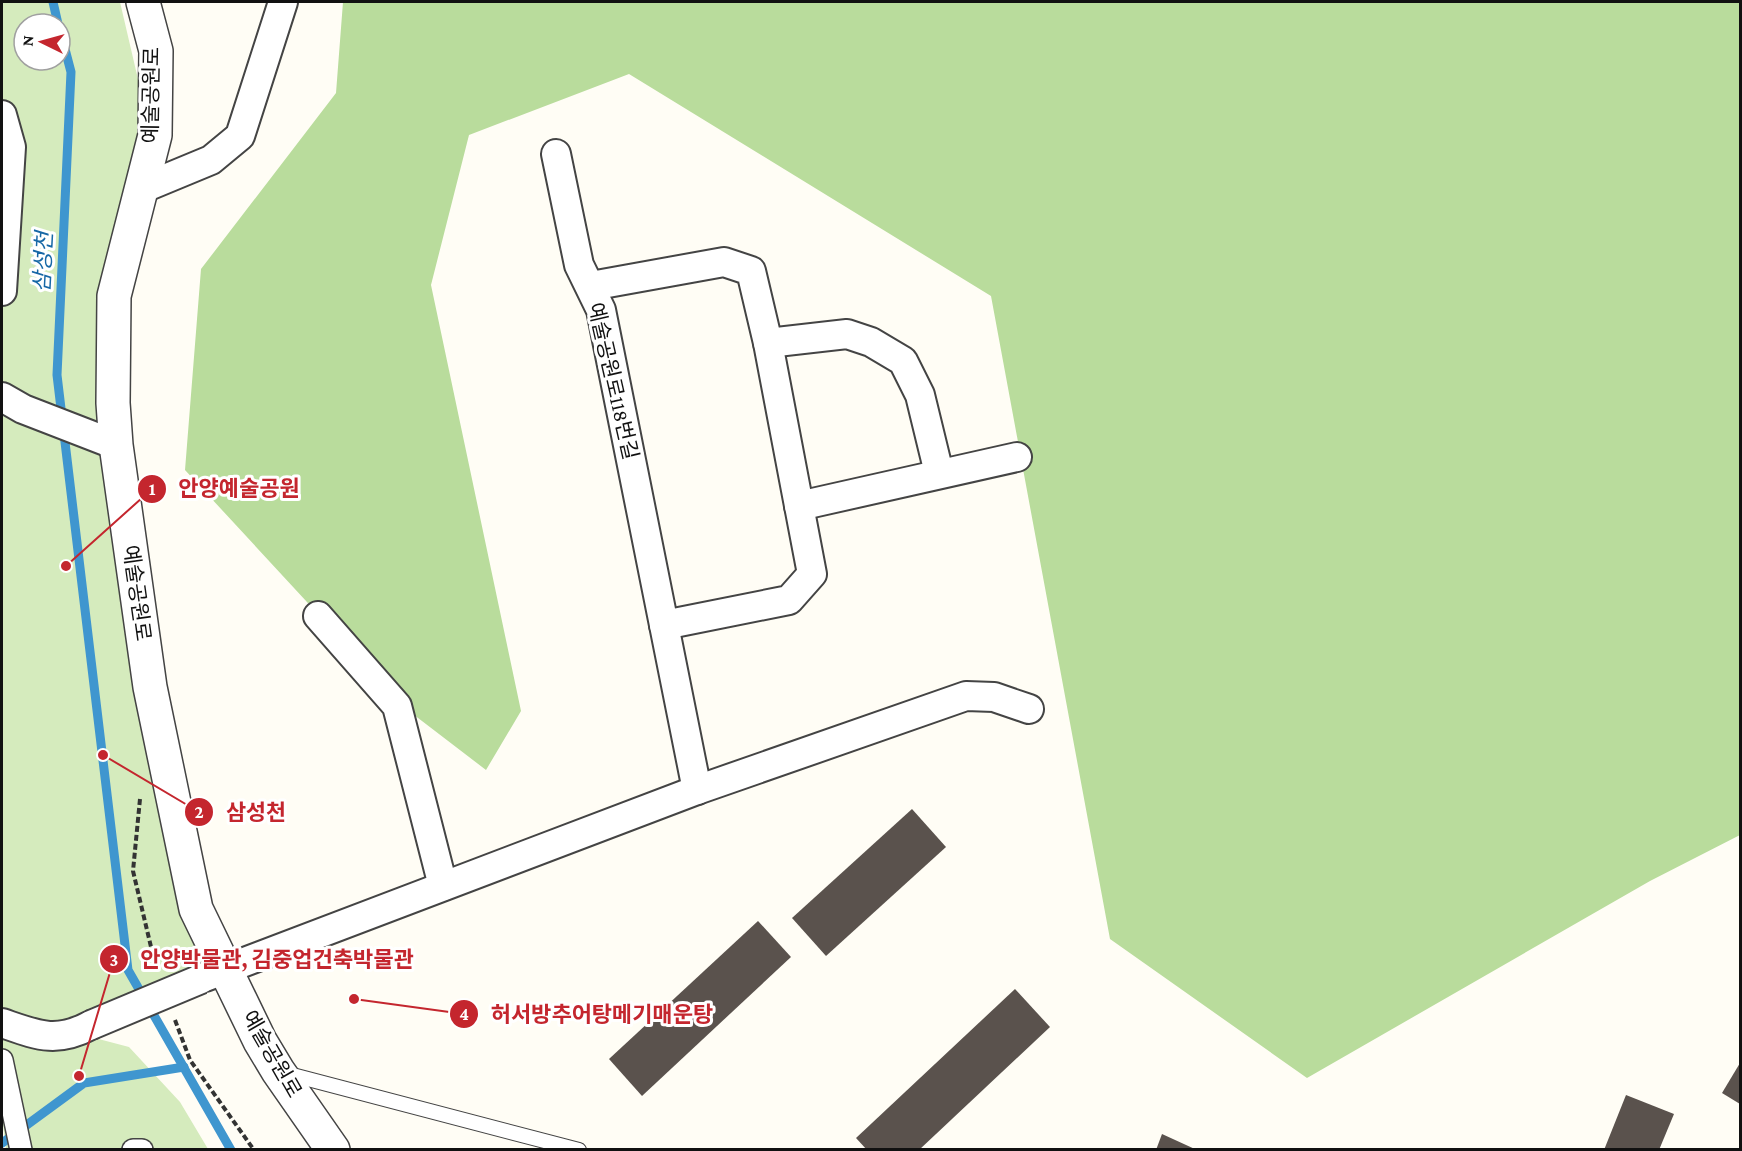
<svg xmlns="http://www.w3.org/2000/svg" width="1742" height="1151" font-family="'Crimson Pro','Noto Sans KR',serif">
<rect width="100%" height="100%" fill="#fffdf5"/>
<!-- green -->
<g fill="#d5ebbd" fill-rule="evenodd">
<path d="M2,2H120L151,135L110,402L222,968L88,1024H2ZM24,24H60V60H24Z"/>
<path d="M2,1037L49,1051L91,1037L129,1047L180,1102L208,1149H6L2,1116Z"/>
</g>
<!-- forest -->
<path fill="#b9dc9c" d="M343,2H1740V835L1650,881L1307,1078L1110,939L991,296L629,74L469,135L431,285L521,711L486,770L405,708L185,470L201,269L336,93Z"/>
<g fill="none" stroke-linecap="round" stroke-linejoin="round">
<!-- stream -->
<g stroke="#3f96cf" stroke-width="9">
<path d="M53,2L58,24"/>
<path d="M60,30L71,72L57,375L128,970L231,1150"/>
<path d="M2,1143L84,1083L184,1067"/>
</g>
</g>
<!-- building -->
<g fill="#5a524d">
<path d="M912,809L946,847L826,956L792,918Z"/>
<path d="M758,921L791,957L642,1096L609,1059Z"/>
<path d="M1015,989L1050,1027L919,1150H867L856,1138Z"/>
<path d="M1740,1063V1104L1722,1093Z"/>
<path d="M1626,1095L1674,1114L1659,1150H1604Z"/>
<path d="M1162,1134L1197,1150H1156Z"/>
</g>
<g fill="none" stroke-linecap="round" stroke-linejoin="round">
<defs>
<path id="service" d="M285,1073L579,1150"/>
<g id="pedestrian">
<path d="M2,1060L21,1150"/>
<path d="M133,1150H142"/>
</g>
<g id="minor">
<path d="M2,115L11,147L2,291"/>
<path d="M556,154L579,265L601,310L697,790"/>
<path d="M141,189L211,160L240,136L283,2"/>
<path d="M591,286L724,262L751,271L768,343L812,574L789,600L664,625"/>
<path d="M768,343L847,334L871,342L903,361L920,395L939,473"/>
<path d="M2,397L23,409L116,445"/>
<path d="M799,506L1017,457"/>
<path d="M318,616L397,706L443,886"/>
<path d="M205,977L697,790L966,696L994,697L1029,709"/>
<path d="M2,1023C37,1035 56,1044 91,1025"/>
</g>
<path id="tertiary" d="M143,2L156,51L155,135L114,296L113,403L116,445L150,687L196,909L260,1041L278,1071L333,1150"/>
</defs>
<!-- service casing -->
<use href="#service" stroke="#444" stroke-width="16"/>
<!-- pedestrian casing -->
<use href="#pedestrian" stroke="#444" stroke-width="24"/>
<!-- minor casing -->
<use href="#minor" stroke="#444" stroke-width="32"/>
<!-- tertiary casing -->
<use href="#tertiary" stroke="#444" stroke-width="36"/>
<!-- path -->
<g stroke="#333" stroke-width="4" stroke-dasharray="6 3" stroke-linecap="butt">
<path d="M140,799L133,871L156,968"/>
<path d="M175,1020L190,1060L254,1150"/>
</g>
<!-- service -->
<use href="#service" stroke="#fff" stroke-width="14"/>
<!-- pedestrian -->
<use href="#pedestrian" stroke="#fff" stroke-width="21"/>
<!-- minor -->
<use href="#minor" stroke="#fff" stroke-width="28"/>
<!-- tertiary -->
<use href="#tertiary" stroke="#fff" stroke-width="33"/>
<defs>
<path id="minor-bridge" d="M91,1025L201,979"/>
</defs>
<!-- minor-bridge casing -->
<use href="#minor-bridge" stroke="#444" stroke-width="32" stroke-linecap="butt"/>
<!-- minor-bridge -->
<use href="#minor-bridge" stroke="#fff" stroke-width="28"/>
</g>
<g text-anchor="middle" dominant-baseline="central" stroke-width="6" stroke-linejoin="round" paint-order="stroke">
<!-- street labels -->
<g font-size="21" fill="#111" stroke="#fff">
<text transform="translate(151 95) rotate(-89)">예술공원로</text>
<text transform="translate(613 381) rotate(77)">예술공원로118번길</text>
<text transform="translate(137 593) rotate(82)">예술공원로</text>
<text transform="translate(272 1054) rotate(60)">예술공원로</text>
</g>
<!-- water labels -->
<g font-size="22" font-style="italic" fill="#1768a6" stroke="#fff">
<text transform="translate(43 262) rotate(-87)">삼성천</text>
</g>
</g>
<!-- callouts -->
<path fill="none" stroke="#c4262e" stroke-width="2" d="M66 566L152 489M103 755L199 812M79 1076L114 959M354 999L464 1014"/>
<g fill="#c4262e" stroke="#fff" stroke-width="2">
<circle cx="66" cy="566" r="6"/>
<circle cx="103" cy="755" r="6"/>
<circle cx="79" cy="1076" r="6"/>
<circle cx="354" cy="999" r="6"/>
<circle cx="152" cy="489" r="15"/>
<circle cx="199" cy="812" r="15"/>
<circle cx="114" cy="959" r="15"/>
<circle cx="464" cy="1014" r="15"/>
</g>
<g font-size="18" text-anchor="middle" font-weight="bold" fill="#fff">
<text x="152" y="495">1</text>
<text x="199" y="818">2</text>
<text x="114" y="966">3</text>
<text x="464" y="1020">4</text>
</g>
<g font-size="22" text-anchor="middle" font-weight="bold" fill="#c4262e" stroke="#fff" stroke-width="6" stroke-linejoin="round" paint-order="stroke">
<text x="239" y="496">안양예술공원</text>
<text x="256" y="820">삼성천</text>
<text x="277" y="967">안양박물관, 김중업건축박물관</text>
<text x="602" y="1022">허서방추어탕메기매운탕</text>
</g>
<!-- border -->
<rect width="1742" height="1151" fill="none" stroke="#111111" stroke-width="6"/>
<!-- north arrow -->
<g transform="translate(42 42) rotate(275)"><circle r="28" fill="#ffffff" stroke="#a0a0a0" stroke-width="1.5"/>
<path d="M0-4.5L10 22L0 15L-10 22Z" fill="#c4262e"/>
<text y="-9" font-size="16" font-weight="bold" text-anchor="middle" fill="#111111">N</text>
</g>
</svg>
